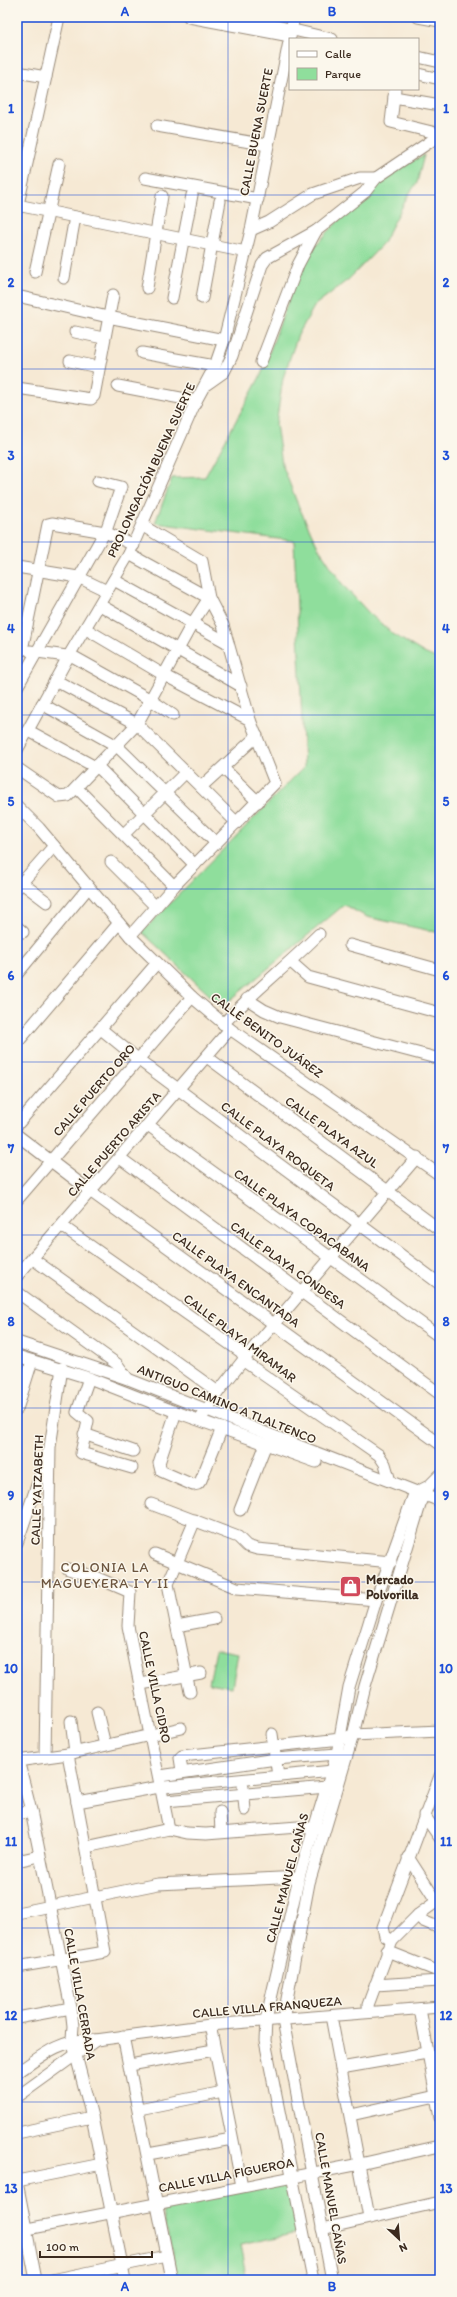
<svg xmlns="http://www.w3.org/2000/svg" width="457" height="2297" font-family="Itim,sans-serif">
<rect width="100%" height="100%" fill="#fbf7ec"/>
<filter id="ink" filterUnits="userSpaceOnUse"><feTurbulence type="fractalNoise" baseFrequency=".025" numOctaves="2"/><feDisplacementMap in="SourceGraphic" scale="8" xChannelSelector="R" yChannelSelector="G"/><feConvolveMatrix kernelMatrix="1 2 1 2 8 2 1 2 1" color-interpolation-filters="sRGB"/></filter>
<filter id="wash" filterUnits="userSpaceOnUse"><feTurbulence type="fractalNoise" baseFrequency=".012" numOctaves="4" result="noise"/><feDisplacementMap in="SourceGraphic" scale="16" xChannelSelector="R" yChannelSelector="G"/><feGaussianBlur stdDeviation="0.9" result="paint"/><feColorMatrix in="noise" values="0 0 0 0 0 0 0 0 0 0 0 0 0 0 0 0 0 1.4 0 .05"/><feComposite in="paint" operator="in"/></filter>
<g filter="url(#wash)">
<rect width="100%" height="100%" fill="#f6e9d4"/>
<!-- green -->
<g fill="#8fde9c" stroke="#65845d">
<path d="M424,155L417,183L409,194L382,245L349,279L315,305L298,335L283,378L276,424L282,464L298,505L318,547L343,585L369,613L393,634L424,653L440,660V933L367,917L344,905L222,1007L142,932L304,767L294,541L155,523L172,478L205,477L261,375L293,288L313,248L352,206L395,170Z"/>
<path d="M216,1649L238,1653L232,1687L209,1683Z"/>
<path d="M286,2181L297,2233L240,2245L247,2280H178L162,2208Z"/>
</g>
</g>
<g filter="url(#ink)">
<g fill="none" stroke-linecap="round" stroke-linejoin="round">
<defs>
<g id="minor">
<path d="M189,17L290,36"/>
<path d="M238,17L332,39"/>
<path d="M418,17L440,21"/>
<path d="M418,57L440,62"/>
<path d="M17,72L46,77"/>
<path d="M418,74L440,79"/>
<path d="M395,89L391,122L440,134"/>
<path d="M394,97L440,105"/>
<path d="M157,126L267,145"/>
<path d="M145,178L258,199"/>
<path d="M17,205L246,252"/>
<path d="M17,209L59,17"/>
<path d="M251,230L269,222L313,194L360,178H376"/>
<path d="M35,272L59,164"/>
<path d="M64,278L75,217"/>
<path d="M147,288L162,196"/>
<path d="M17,296L108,317L224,340"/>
<path d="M172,298L192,195"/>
<path d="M202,298L220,201"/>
<path d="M75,332L103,338"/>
<path d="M142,353L215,366"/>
<path d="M70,361L98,367"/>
<path d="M261,362L298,265L316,231"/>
<path d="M207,384L224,372L232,356L262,265L267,258L316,231L365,192L376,178L440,135"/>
<path d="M118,386L196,401"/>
<path d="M17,388L91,399L94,396L113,295"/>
<path d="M17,567L78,577L107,591"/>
<path d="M114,580L228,643"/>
<path d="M100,605L241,686"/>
<path d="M86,629L164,675L250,720"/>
<path d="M22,650L48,524L52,523L105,532L134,545"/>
<path d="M30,651L74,657L151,700L173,715"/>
<path d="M55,680L137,724L237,823"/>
<path d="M17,687L107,528L121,487L98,481"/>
<path d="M42,704L117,746L216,843"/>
<path d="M29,731L101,770L195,865"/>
<path d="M17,750L68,657L129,554L196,401L215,366L224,340L251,230L294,17"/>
<path d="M17,768L59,797L68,796L137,724L192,624L209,598L129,554"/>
<path d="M223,768L258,802"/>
<path d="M201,787L257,736"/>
<path d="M77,788L174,886"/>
<path d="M17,806L39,828L130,936L192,997L230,1029L440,1175"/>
<path d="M124,834L186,772"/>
<path d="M111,862L156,907"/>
<path d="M22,883L47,902"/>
<path d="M17,888L54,846"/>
<path d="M17,927L23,932"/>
<path d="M130,936L174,886L275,783L250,720L223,625L209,598L202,561L143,526"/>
<path d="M350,945L440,970"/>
<path d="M291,962L308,977L440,1013"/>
<path d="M17,974L88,888"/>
<path d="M247,999L264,1010L280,1017L440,1059"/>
<path d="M223,1024C253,992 288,965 319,934"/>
<path d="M101,1029L139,1060L440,1284"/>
<path d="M17,1043L119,923"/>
<path d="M207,1057L440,1230"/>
<path d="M17,1125L156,964"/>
<path d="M148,1125L440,1337"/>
<path d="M17,1135L90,1191L440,1444"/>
<path d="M120,1158L440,1394"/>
<path d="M17,1200L192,997"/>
<path d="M62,1226L241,1352L248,1364L379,1455L385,1464L390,1481"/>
<path d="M33,1259L218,1392"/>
<path d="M17,1276L230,1029"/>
<path d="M17,1292L117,1364L128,1379"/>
<path d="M17,1342L128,1379L440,1501"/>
<path d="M17,1356L89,1378L176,1412L316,1462"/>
<path d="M89,1378L77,1412L88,1421L81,1453L132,1468"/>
<path d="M17,1409L32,1361"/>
<path d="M176,1412L159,1463L161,1471L193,1485L198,1484L201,1480L222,1428"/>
<path d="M202,1417L218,1392L245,1358L417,1157"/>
<path d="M84,1434L133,1451"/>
<path d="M151,1504L238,1537L247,1546L257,1549L391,1562"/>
<path d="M240,1510L266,1444"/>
<path d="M17,1543L48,1453"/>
<path d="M155,1554L237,1588L376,1600"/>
<path d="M68,1569L95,1577L130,1592L128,1626L169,1829"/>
<path d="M177,1626L214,1619"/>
<path d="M141,1684L201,1673"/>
<path d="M190,1692L168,1584L195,1520"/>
<path d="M97,1712L105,1745"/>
<path d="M71,1721L75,1752"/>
<path d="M272,1734L278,1776"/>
<path d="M17,1756L31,1811L71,2008L73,2026L72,2040L92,2117L125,2280"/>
<path d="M45,1757L50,1447L62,1368"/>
<path d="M17,1761L68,1754L181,1728"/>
<path d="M182,1771L180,1758L182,1756L341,1739L353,1735L440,1731"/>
<path d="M160,1776L276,1759L337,1754"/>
<path d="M243,1787L245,1810"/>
<path d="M165,1801L327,1787"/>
<path d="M77,1802L154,1788L333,1771"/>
<path d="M220,1812L221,1832"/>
<path d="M17,1814L31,1811"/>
<path d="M424,1815L440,1838"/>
<path d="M86,1847L169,1829L187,1833L206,1834L298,1827L321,1829"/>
<path d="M408,1857L437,1902"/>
<path d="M17,1861L39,1856"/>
<path d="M17,1913L158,1884L299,1877"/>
<path d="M418,1915L423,1921L440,1928"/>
<path d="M392,1941L385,1936L383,1927L440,1776"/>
<path d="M387,1951L440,1972"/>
<path d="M17,1967L105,1952L68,1754"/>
<path d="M375,1985L440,1981"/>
<path d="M420,2009L440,2118"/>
<path d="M369,2012L368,2005L392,1941L418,1915L440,1899"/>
<path d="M331,2016L369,2217"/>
<path d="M17,2018L71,2008"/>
<path d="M210,2025L242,2186"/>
<path d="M123,2036L172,2280"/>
<path d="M130,2065L214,2050"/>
<path d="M341,2068L427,2053"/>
<path d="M17,2073C42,2055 64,2037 96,2040L210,2025L440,2007"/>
<path d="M17,2097L96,2040"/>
<path d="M139,2109L223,2092"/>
<path d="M351,2115L436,2096"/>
<path d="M17,2133L92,2117"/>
<path d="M148,2154L232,2139"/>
<path d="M17,2181L102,2164"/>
<path d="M17,2182L36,2280"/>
<path d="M322,2229L440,2202"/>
<path d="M17,2231L360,2164L440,2146"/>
<path d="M52,2280L167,2256"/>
<path d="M313,2280L265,2041L266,2020L299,1877L337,1754L349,1687L376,1600L413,1497L417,1492L429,1486L440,1475"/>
<path d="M332,2280L283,2020L309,1883L353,1735L365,1686L420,1505L429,1486"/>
</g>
</defs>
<!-- minor casing -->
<use href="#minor" stroke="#988a79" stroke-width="13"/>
<!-- minor -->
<use href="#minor" stroke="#fff" stroke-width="11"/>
</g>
</g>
<!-- grid -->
<path fill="none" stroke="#1d4ed8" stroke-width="1" stroke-opacity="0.55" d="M228,17V2280M17,195H440M17,369H440M17,542H440M17,715H440M17,889H440M17,1062H440M17,1235H440M17,1408H440M17,1582H440M17,1755H440M17,1928H440M17,2102H440"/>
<!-- icons -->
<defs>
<symbol id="shop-square" viewBox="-11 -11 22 22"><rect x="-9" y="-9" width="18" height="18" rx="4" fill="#d1495b" stroke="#fbf7ec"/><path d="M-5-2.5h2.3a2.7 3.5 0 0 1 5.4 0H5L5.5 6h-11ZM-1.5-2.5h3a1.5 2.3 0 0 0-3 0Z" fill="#fff"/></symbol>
</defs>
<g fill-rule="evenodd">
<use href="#shop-square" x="338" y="1574" width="25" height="25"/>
</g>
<g text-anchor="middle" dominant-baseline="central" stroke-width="3" stroke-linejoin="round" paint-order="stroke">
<!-- street labels -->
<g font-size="13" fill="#3b2a1e" stroke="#fbf7ec">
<text transform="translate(256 132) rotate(-79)">CALLE BUENA SUERTE</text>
<text transform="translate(151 470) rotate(-65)">PROLONGACIÓN BUENA SUERTE</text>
<text transform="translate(267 1035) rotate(36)">CALLE BENITO JUÁREZ</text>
<text transform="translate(94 1090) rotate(-49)">CALLE PUERTO ORO</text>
<text transform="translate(332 1132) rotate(36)">CALLE PLAYA AZUL</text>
<text transform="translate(114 1144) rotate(-49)">CALLE PUERTO ARISTA</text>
<text transform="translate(278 1146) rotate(37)">CALLE PLAYA ROQUETA</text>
<text transform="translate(302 1220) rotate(36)">CALLE PLAYA COPACABANA</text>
<text transform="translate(288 1265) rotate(36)">CALLE PLAYA CONDESA</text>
<text transform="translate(236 1279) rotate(36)">CALLE PLAYA ENCANTADA</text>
<text transform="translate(240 1338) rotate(37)">CALLE PLAYA MIRAMAR</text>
<text transform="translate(227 1404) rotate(22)">ANTIGUO CAMINO A TLALTENCO</text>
<text transform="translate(37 1490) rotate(-88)">CALLE YATZABETH</text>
<text transform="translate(155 1687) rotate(78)">CALLE VILLA CIDRO</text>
<text transform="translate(287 1878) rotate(-75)">CALLE MANUEL CAÑAS</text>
<text transform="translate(80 1994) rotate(80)">CALLE VILLA CERRADA</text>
<text transform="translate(267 2007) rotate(-5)">CALLE VILLA FRANQUEZA</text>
<text transform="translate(226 2175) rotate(-11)">CALLE VILLA FIGUEROA</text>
<text transform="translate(331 2198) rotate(80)">CALLE MANUEL CAÑAS</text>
</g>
<!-- poi labels -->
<g font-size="13" font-weight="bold" fill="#3b2a1e" stroke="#fbf7ec" text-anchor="start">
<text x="366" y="1579">Mercado<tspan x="366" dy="15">Polvorilla</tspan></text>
</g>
<!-- neighbourhood labels -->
<g font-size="14" letter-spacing="1" fill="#6c553f" stroke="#fbf7ec">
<text x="105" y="1567">COLONIA LA<tspan x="105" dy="16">MAGUEYERA I Y II</tspan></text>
</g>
</g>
<!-- margin -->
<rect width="457" height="2297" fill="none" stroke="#fbf7ec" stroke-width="44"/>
<!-- legend -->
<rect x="289" y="38" width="130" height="52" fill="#fbf7ec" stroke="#aea59a"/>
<rect x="297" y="51" width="20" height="6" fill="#ffffff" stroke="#aea59a"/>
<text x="325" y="58" font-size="12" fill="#3b2a1e">Calle</text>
<rect x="297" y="68" width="20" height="12" fill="#8fde9c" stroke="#aea59a"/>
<text x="325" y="78" font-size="12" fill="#3b2a1e">Parque</text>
<!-- north arrow -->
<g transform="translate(399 2239) rotate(154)" stroke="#fbf7ec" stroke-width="3" paint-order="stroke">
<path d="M0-3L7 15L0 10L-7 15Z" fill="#3b2a1e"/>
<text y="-6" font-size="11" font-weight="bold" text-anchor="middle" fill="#3b2a1e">N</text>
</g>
<!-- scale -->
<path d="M40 2251v6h112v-6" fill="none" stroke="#3b2a1e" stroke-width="2"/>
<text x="46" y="2251" font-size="12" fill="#3b2a1e" stroke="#fbf7ec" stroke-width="3" paint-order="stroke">100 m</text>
<rect x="22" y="22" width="413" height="2253" fill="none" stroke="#1d4ed8" stroke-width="1.5"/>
<g font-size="13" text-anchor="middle" font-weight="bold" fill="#1d4ed8">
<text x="125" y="16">A</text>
<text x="332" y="16">B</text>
<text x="11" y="113">1</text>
<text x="446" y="113">1</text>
<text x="11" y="287">2</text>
<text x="446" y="287">2</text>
<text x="11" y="460">3</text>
<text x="446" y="460">3</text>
<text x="11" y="633">4</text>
<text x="446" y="633">4</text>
<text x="11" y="806">5</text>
<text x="446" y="806">5</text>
<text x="11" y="980">6</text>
<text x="446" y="980">6</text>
<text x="11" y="1153">7</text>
<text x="446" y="1153">7</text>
<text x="11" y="1326">8</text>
<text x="446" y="1326">8</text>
<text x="11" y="1500">9</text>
<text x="446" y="1500">9</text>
<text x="11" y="1673">10</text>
<text x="446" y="1673">10</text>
<text x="11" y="1846">11</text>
<text x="446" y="1846">11</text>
<text x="11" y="2020">12</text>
<text x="446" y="2020">12</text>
<text x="11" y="2193">13</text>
<text x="446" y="2193">13</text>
<text x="125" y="2291">A</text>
<text x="332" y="2291">B</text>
</g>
</svg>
